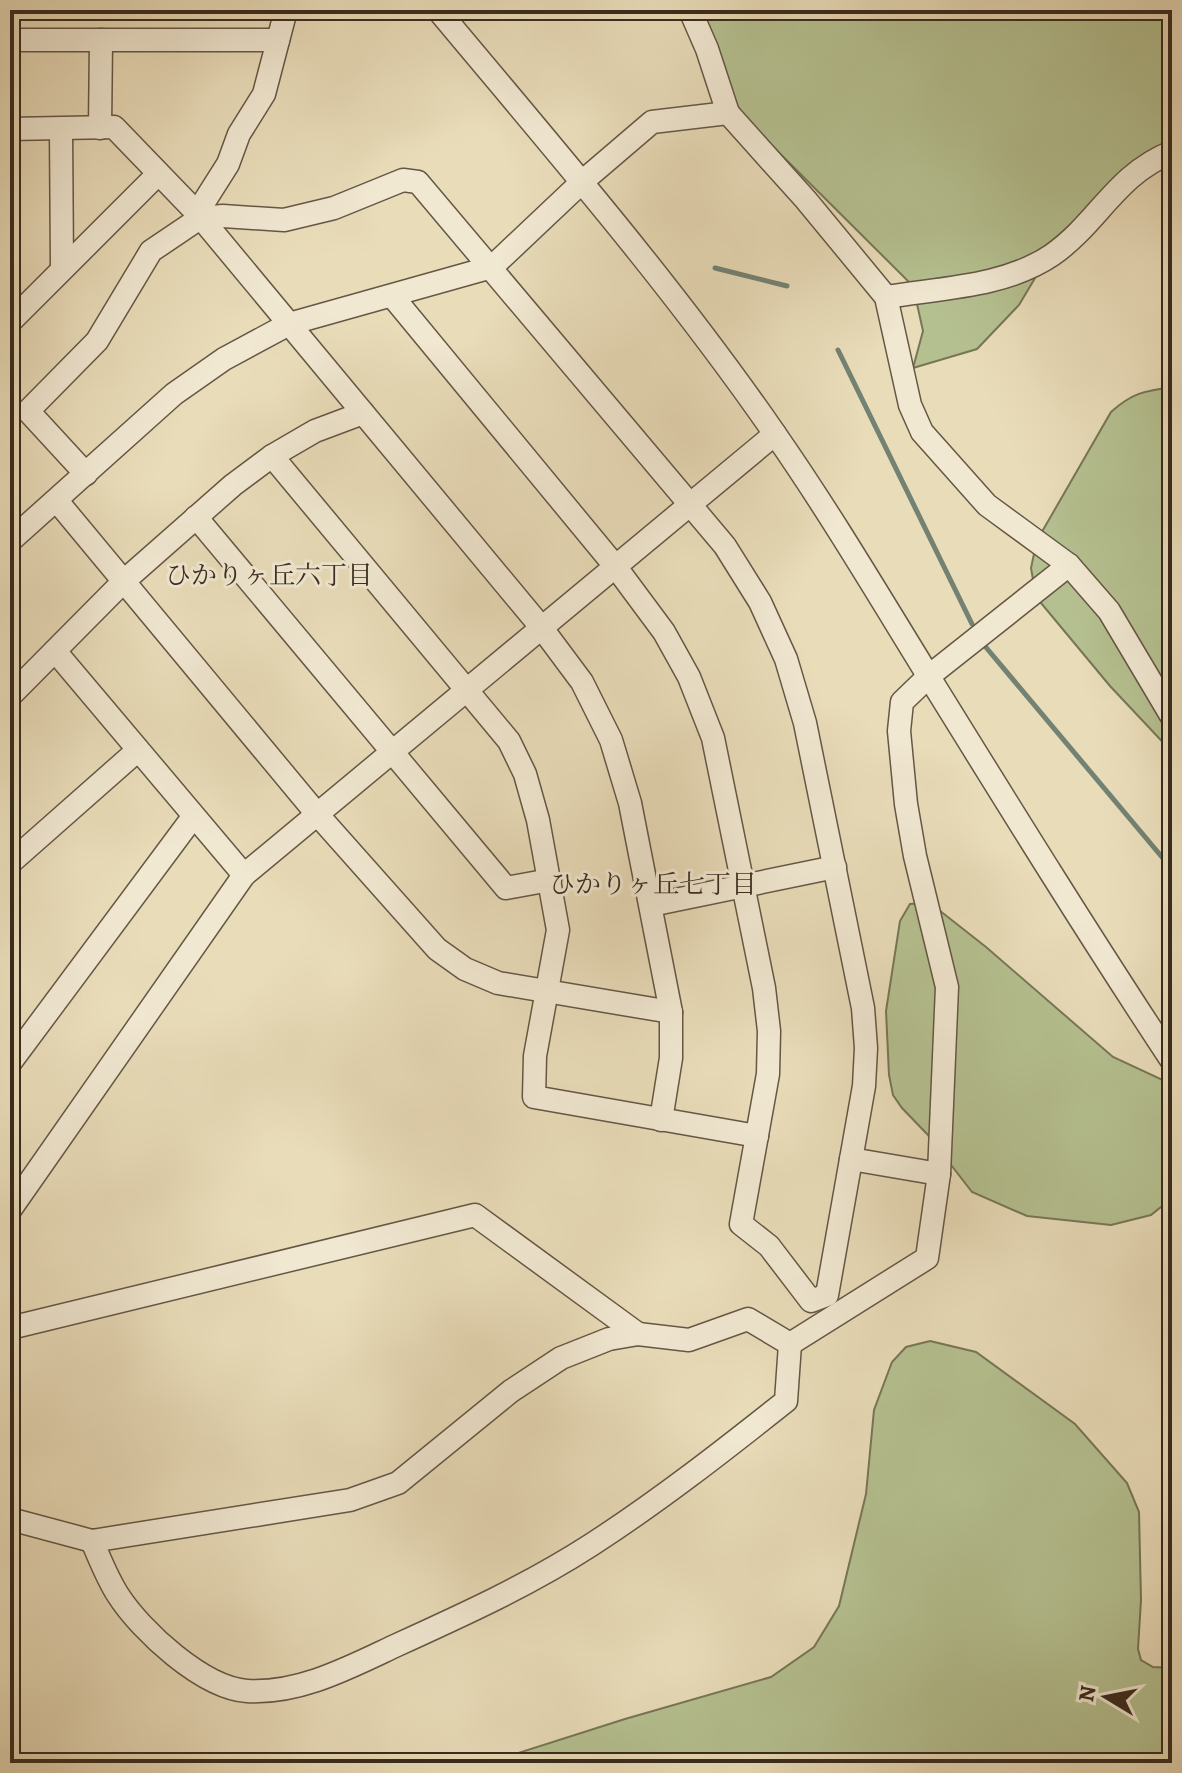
<svg xmlns="http://www.w3.org/2000/svg" width="1182" height="1773" font-family="Alegreya,'Noto Serif JP',serif">
<rect width="100%" height="100%" fill="#e9dcb9"/>
<filter id="stains"><feTurbulence type="fractalNoise" baseFrequency=".0025" numOctaves="4"/><feColorMatrix values="0 0 0 0 .2 0 0 0 0 .09 0 0 0 0 .02 0 0 0 .5 -.17"/></filter>
<radialGradient id="worn" r=".72"><stop offset=".6" stop-color="#630" stop-opacity="0"/><stop offset="1" stop-color="#630" stop-opacity=".3"/></radialGradient>
<!-- green -->
<g fill="#b5c090" stroke="#777657" stroke-width="2">
<path d="M695,10H1172V159L1157,166L1050,253L1019,305L977,349L913,368L923,331L913,286L718,92Z"/>
<path d="M1172,387V752L1110,686L1036,597L1031,568L1035,549L1043,530L1111,412C1132,393 1144,391 1172,387Z"/>
<path d="M924,903L939,910L986,947L1113,1057L1165,1081L1172,1087V1198L1151,1215L1111,1225L1027,1216L972,1192L927,1134L902,1108L893,1095L889,1075L886,1011L900,921L910,904Z"/>
<path d="M930,1341L976,1352L1075,1424L1127,1483L1139,1512L1141,1600L1138,1649L1141,1660L1153,1667L1172,1668V1763H487L625,1719L771,1677L814,1647L839,1606L866,1494L874,1410L892,1362L906,1347Z"/>
</g>
<g fill="none" stroke-linecap="round" stroke-linejoin="round">
<!-- stream -->
<g stroke="#738272" stroke-width="5">
<path d="M715,268L787,286"/>
<path d="M838,350L972,624"/>
<path d="M984,645L1172,869"/>
</g>
<defs>
<g id="minor">
<path d="M438,10C554,149 672,285 775,434C832,516 882,601 934,685C1012,811 1090,937 1172,1061"/>
<path d="M690,10L707,49L728,113L806,200L886,297L910,405L922,432L987,505L1069,565L1109,611L1172,717"/>
<path d="M10,40H278"/>
<path d="M100,128L101,40"/>
<path d="M10,129L114,127L197,213L541,627L582,682L611,740L630,803L671,1012V1058L661,1120"/>
<path d="M61,129L62,268"/>
<path d="M197,213L228,164L239,134L264,94L286,10"/>
<path d="M886,297C940,288 1005,287 1052,255C1099,222 1115,175 1172,152"/>
<path d="M10,322L158,174"/>
<path d="M272,456L509,741L525,774L538,820L558,930L535,1056L534,1097L757,1136"/>
<path d="M86,474L28,411L97,341L151,251L200,218L223,216L284,220L334,208L403,180L418,182L725,546L760,602L786,659L805,723L863,1008L866,1048L864,1086L827,1295L811,1301L769,1246L741,1224L768,1074L769,1031L764,988L713,738L689,677L664,632L615,566L393,297"/>
<path d="M57,501L317,814L437,949L465,969L498,983L671,1012"/>
<path d="M196,517L506,888L550,880"/>
<path d="M10,541L174,394L224,359L289,324L492,267L583,181L652,122L728,113"/>
<path d="M55,651L244,875"/>
<path d="M10,696L124,581L233,485L272,456L315,431L363,413"/>
<path d="M10,863L138,750"/>
<path d="M651,905L835,867"/>
<path d="M10,1063L193,817"/>
<path d="M851,1159L939,1174"/>
<path d="M10,1210L244,875L775,434"/>
<path d="M10,1328L475,1215L638,1334"/>
<path d="M790,1344L927,1258L939,1174L947,987L915,856L906,804L899,731L902,702L929,676L1069,565"/>
<path d="M10,1519L92,1541L350,1500L398,1483L511,1391L561,1358L609,1339L638,1334L689,1340L748,1319L790,1344"/>
<path d="M92,1541C100,1559 107,1578 118,1595C141,1631 203,1688 247,1691C300,1694 350,1667 397,1645C463,1615 529,1585 591,1545C659,1501 723,1451 786,1401L790,1344"/>
</g>
</defs>
<!-- minor casing -->
<use href="#minor" stroke="#655745" stroke-width="25"/>
<!-- minor -->
<use href="#minor" stroke="#f1e8d2" stroke-width="22"/>
</g>
<g text-anchor="middle" dominant-baseline="central" stroke-width="6" stroke-linejoin="round" paint-order="stroke">
<!-- neighbourhood labels -->
<g font-size="26" fill="#392b1e" stroke="#f1e8d2">
<text x="269" y="575">ひかりヶ丘六丁目</text>
<text x="653" y="884">ひかりヶ丘七丁目</text>
</g>
</g>
<!-- margin -->
<rect width="1182" height="1773" fill="none" stroke="#e9dcb9" stroke-width="40"/>
<rect x="12" y="12" width="1158" height="1749" fill="none" stroke="#392b1e" stroke-width="4"/>
<rect x="20" y="20" width="1142" height="1733" fill="none" stroke="#392b1e" stroke-width="2"/>
<!-- north arrow -->
<g transform="translate(1106 1697) rotate(280)" stroke="#f1e8d2" stroke-width="6" paint-order="stroke">
<path d="M0-6L14 30L0 20L-14 30Z" fill="#392b1e"/>
<text y="-12" font-size="22" font-weight="bold" text-anchor="middle" fill="#392b1e">N</text>
</g>
<rect width="100%" height="100%" filter="url(#stains)"/>
<rect width="100%" height="100%" fill="url(#worn)"/>
</svg>
